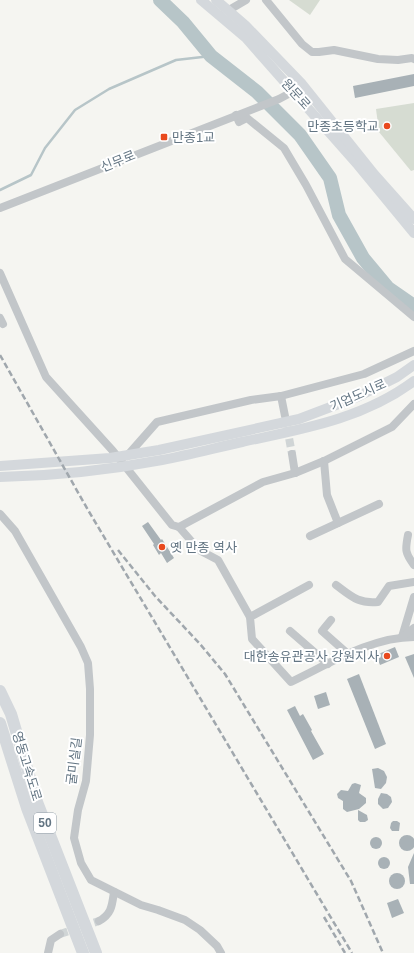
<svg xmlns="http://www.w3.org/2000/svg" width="414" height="953" font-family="Arial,'Noto Sans KR',sans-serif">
<rect width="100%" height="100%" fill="#f5f5f1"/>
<!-- green -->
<g fill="#d6dcd2">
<path d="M289,0H320L310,15Z"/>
<path d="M414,103V170L411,171L379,132L376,109Z"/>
</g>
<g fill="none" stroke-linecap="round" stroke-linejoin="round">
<!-- stream -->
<path stroke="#b7c5c8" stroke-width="2.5" d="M0,190L31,175L45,148L75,110L109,89L176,60L211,56"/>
<!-- river -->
<path stroke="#b7c5c8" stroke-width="14" d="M160,0L183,22L211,56L257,92L300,135L330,178L339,215L363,258L388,288L414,306"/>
</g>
<!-- building -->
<g fill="#a8b1b6">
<path d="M414,74V86L355,98L353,86Z"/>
<path d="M148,522L161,540L162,539L174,558L167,563L161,553L159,555L153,545L154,544L142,526Z"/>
<path d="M395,647L399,657L380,665L376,655Z"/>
<path d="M414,654V678L405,657Z"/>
<path d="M359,674L386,744L375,749L347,679Z"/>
<path d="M326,692L330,705L318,709L314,696Z"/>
<path d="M295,706L300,716L303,714L312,730L311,731L324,754L313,760L287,710Z"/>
<path d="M378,768L384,771L387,777L386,783L381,789L375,788L372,769Z"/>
<path d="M355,783L361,785L359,793L366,798V803L359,809L347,812L343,809V801L338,798L337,794L341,790L348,791L352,784Z"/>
<path d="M381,793L387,794L391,797L392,802L388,808L383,809L378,804V799Z"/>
<path d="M358,810L367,815L368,820L365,822H360L358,820Z"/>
<path d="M393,821H397L400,823L399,831H392L390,828L391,823Z"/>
<circle cx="407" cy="843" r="8"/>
<circle cx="376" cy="843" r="6"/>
<path d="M414,853V884H410L408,867Z"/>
<circle cx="384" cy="863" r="6"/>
<circle cx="397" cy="881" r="8"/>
<path d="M398,899L404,913L392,918L387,903Z"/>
</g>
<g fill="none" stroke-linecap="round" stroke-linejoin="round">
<!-- minor-tunnel -->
<g stroke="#d0d5d6" stroke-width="8" stroke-dasharray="8 4" stroke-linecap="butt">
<path d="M287,427L292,454"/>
<path d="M60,934L99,921"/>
</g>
<!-- minor -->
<g stroke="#c2c6c9" stroke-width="8">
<path d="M266,0L302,44L312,52H319L334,50L378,59L398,60L412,58L414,59"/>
<path d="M229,10L246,0"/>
<path d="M236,115L239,122L247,118L284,148L306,185L345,259L414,317"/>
<path d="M0,208L279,99L294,91"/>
<path d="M0,273L46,377L113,451L172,525L179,527L199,550L218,560L250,617"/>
<path d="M0,318L3,324"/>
<path d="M281,396L285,416"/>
<path d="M292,454L295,473"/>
<path d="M127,456L157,422L251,400L281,396L364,374L414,351"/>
<path d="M324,461L327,495L338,523"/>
<path d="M0,514L15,531L81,647L88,663L90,689V735L86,781L78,810L74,838L81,863L91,880L141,905L158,910L185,920L200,930L217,946L221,953"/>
<path d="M179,527L263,482L295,473L324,461L392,427L414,404"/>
<path d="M408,535C405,550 405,553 414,565"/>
<path d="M310,536L379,504"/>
<path d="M309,585L250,617L252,639L291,682C329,664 371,637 414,637"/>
<path d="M336,585C351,596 358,604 378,602L389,586L414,582"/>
<path d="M331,620L322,631L348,654"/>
<path d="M290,631L328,664"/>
<path d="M402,637L414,597"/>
<path d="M402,637L414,628"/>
<path d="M99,921C112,914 112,905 114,892"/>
<path d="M48,953L51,940L60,934"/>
</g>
<!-- major -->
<g stroke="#d4d8dc" stroke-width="10">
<path d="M201,0L246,38L358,165L414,233"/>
<path d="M216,0L245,25L302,84L374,174L414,219"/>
<path d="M0,466L110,458L159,450L299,419L357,397L397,377L414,365"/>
<path d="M0,477C54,476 109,470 162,460C189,455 215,448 242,442C302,429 363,419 414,381"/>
</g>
<!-- highway -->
<g stroke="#d4d8dc" stroke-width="12">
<path d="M0,691L11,714L37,802L96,953"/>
<path d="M0,723L27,808L83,953"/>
</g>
<!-- rail -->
<g stroke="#a0a7ad" stroke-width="2.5" stroke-dasharray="6 3" stroke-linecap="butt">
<path d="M0,355L88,510L352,953"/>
<path d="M118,550L155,596L200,644L225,674L351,881L383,953"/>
<path d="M324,917L345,953"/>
</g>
</g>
<!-- markers -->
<g fill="#e9491d" stroke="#fff" stroke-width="1.5">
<circle cx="387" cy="126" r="4"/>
<rect x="160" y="133" width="8" height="8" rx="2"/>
<circle cx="162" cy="547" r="4"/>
<circle cx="387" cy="656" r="4"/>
</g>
<g text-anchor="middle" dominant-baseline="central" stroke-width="4" stroke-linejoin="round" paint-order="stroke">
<!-- shield labels -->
<rect fill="#fff" stroke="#929ea8" stroke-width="1" x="34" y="813" width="22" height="20" rx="3"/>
<g font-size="12" font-weight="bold" fill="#637583">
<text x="45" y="823">50</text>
</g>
<!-- street labels -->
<g font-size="13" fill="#637583" stroke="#fff">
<text transform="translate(296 94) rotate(48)">원문로</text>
<text transform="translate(118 161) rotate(-22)">신무로</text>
<text transform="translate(358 395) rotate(-24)">기업도시로</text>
<text transform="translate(74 761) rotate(-83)">굴미실길</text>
<text transform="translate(27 766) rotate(73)">영동고속도로</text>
</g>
<!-- poi labels -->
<g font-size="13" fill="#637583" stroke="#fff" text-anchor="end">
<text x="379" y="126">만종초등학교</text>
<text x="172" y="137" text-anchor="start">만종1교</text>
<text x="170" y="547" text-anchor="start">옛 만종 역사</text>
<text x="379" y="656">대한송유관공사 강원지사</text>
</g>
</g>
</svg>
